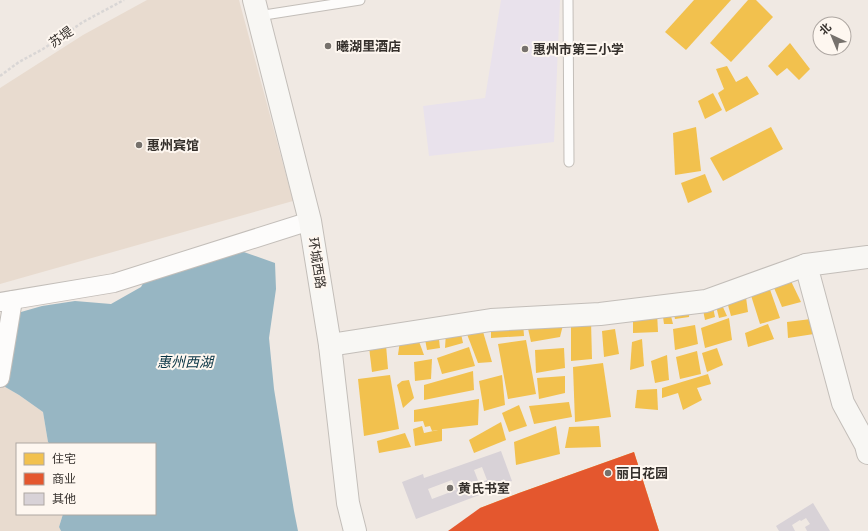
<svg xmlns="http://www.w3.org/2000/svg" width="868" height="531" font-family="'Times New Roman','Noto Sans SC',serif">
<rect width="100%" height="100%" fill="#f0e9e3"/>
<!-- built -->
<g fill="#e8dbcf">
<path d="M147,0H239L293,201L0,284V88L83,35Z"/>
<path d="M0,384L19,395L43,412L48,442L50,444H17V514H63L59,527L61,531H0Z"/>
</g>
<!-- education -->
<path fill="#e9e2ec" d="M501,0H560L554,142L429,156L423,106L485,98Z"/>
<!-- water -->
<path fill="#97b6c3" d="M241,251L275,263L276,289L269,338L274,389L294,511L298,531H61L59,527L63,514H155V444H50L48,442L43,412L19,395L0,384V318L42,306L75,301L111,304L141,287L149,272Z"/>
<!-- homes -->
<g fill="#f2c14e">
<path d="M694,0H731L686,50L665,32Z"/>
<path d="M748,0H756L773,17L731,62L710,43Z"/>
<path d="M790,43L810,69L799,80L787,68L777,76L768,66Z"/>
<path d="M727,66L736,82L747,76L759,94L726,112L718,93L724,89L716,69Z"/>
<path d="M713,93L722,110L705,119L698,101Z"/>
<path d="M696,127L701,171L675,175L673,133Z"/>
<path d="M771,127L783,149L723,181L710,158Z"/>
<path d="M705,174L712,192L688,203L681,183Z"/>
<path d="M789,277L801,302L782,307L772,283Z"/>
<path d="M767,281L780,318L760,324L749,289Z"/>
<path d="M745,290L748,312L731,316L726,298Z"/>
<path d="M712,302L715,317L705,320L702,305Z"/>
<path d="M715,302L722,305L727,316L719,318Z"/>
<path d="M690,307L689,317L675,319L673,310Z"/>
<path d="M669,308L673,324H664L662,310Z"/>
<path d="M657,312L658,332L633,333V315Z"/>
<path d="M729,318L732,340L705,348L701,328Z"/>
<path d="M811,319L814,334L788,338L787,322Z"/>
<path d="M564,321L560,337L531,342L527,324Z"/>
<path d="M591,321L592,359L571,361V323Z"/>
<path d="M523,322L524,336L491,338V325Z"/>
<path d="M768,324L774,339L748,347L745,333Z"/>
<path d="M481,325L492,362L478,363L465,329Z"/>
<path d="M695,325L698,344L675,350L673,329Z"/>
<path d="M460,329L463,343L445,348L446,332Z"/>
<path d="M615,329L619,354L604,357L602,331Z"/>
<path d="M438,331L440,348L427,350L424,334Z"/>
<path d="M417,336L424,355H398L400,340Z"/>
<path d="M642,339L644,366L630,370L632,342Z"/>
<path d="M526,340L536,394L508,399L498,344Z"/>
<path d="M386,345L388,369L372,372L369,347Z"/>
<path d="M469,347L475,366L442,374L437,358Z"/>
<path d="M564,348L565,368L536,373L535,350Z"/>
<path d="M717,348L723,365L707,372L702,353Z"/>
<path d="M697,351L701,374L680,379L676,357Z"/>
<path d="M667,355L669,380L655,383L651,361Z"/>
<path d="M432,359L431,379L415,381L414,362Z"/>
<path d="M603,363L611,417L575,422L573,367Z"/>
<path d="M473,371L474,390L424,400V385Z"/>
<path d="M708,374L711,384L697,388L702,400L683,410L678,393L662,398V388Z"/>
<path d="M390,375L399,429L364,436L358,379Z"/>
<path d="M502,375L505,405L484,411L479,381Z"/>
<path d="M565,376V393L539,399L537,378Z"/>
<path d="M409,380L414,398L403,408L397,385L402,381Z"/>
<path d="M657,389L658,410L635,408L637,390Z"/>
<path d="M479,399L478,425L442,429V441L415,446L413,429L422,426L424,433L438,430L432,431L430,426L425,427L423,421L414,422V410Z"/>
<path d="M569,402L572,417L534,424L529,406Z"/>
<path d="M519,405L527,426L509,432L502,413Z"/>
<path d="M501,422L506,440L474,453L469,440Z"/>
<path d="M556,426L560,454L516,465L514,442Z"/>
<path d="M599,426L601,447L565,448L569,427Z"/>
<path d="M405,433L411,447L379,453L377,441Z"/>
<path d="M634,452L659,531H488L480,508L519,493Z"/>
</g>
<!-- shops -->
<path fill="#e4572e" d="M634,452L659,531H448L480,508L519,493Z"/>
<!-- building -->
<g fill="#d8d2d7" fill-rule="evenodd">
<path d="M501,451L512,481L482,492V494L416,519L402,482L423,474L424,478ZM482,467L487,480L479,483L474,470ZM452,480L456,490L432,499L428,489Z"/>
<path d="M813,503L830,531H807L805,527L810,524L806,518L801,521L800,520L792,525L795,531H779L776,526Z"/>
</g>
<g fill="none" stroke-linecap="round" stroke-linejoin="round">
<defs>
<g id="lane">
<path d="M568,0L569,162"/>
<path d="M258,16L360,0"/>
</g>
<g id="street">
<path d="M0,302L114,283L310,221"/>
<path d="M0,378L13,300"/>
</g>
<g id="secondary">
<path d="M254,0L310,221L330,345L348,503L355,531"/>
<path d="M868,257L806,265L843,403L866,445L868,453"/>
<path d="M330,345L491,320L600,314L706,301L806,265"/>
</g>
</defs>
<!-- lane casing -->
<use href="#lane" stroke="#c3beb9" stroke-width="11"/>
<!-- street casing -->
<use href="#street" stroke="#c3beb9" stroke-width="20"/>
<!-- secondary casing -->
<use href="#secondary" stroke="#c3beb9" stroke-width="24"/>
<!-- path -->
<path stroke="#d9d6d5" stroke-width="2.5" stroke-dasharray="3 2" stroke-linecap="butt" d="M0,76L19,62L43,49L83,22L124,0"/>
<!-- lane -->
<use href="#lane" stroke="#fdfcfb" stroke-width="9"/>
<!-- street -->
<use href="#street" stroke="#fdfcfb" stroke-width="18"/>
<!-- secondary -->
<use href="#secondary" stroke="#f8f7f4" stroke-width="22"/>
</g>
<!-- markers -->
<g fill="#76716c" stroke="#fef7f0" stroke-width="1.5">
<circle cx="328" cy="46" r="4"/>
<circle cx="525" cy="49" r="4"/>
<circle cx="139" cy="145" r="4"/>
<circle cx="608" cy="473" r="4"/>
<circle cx="450" cy="488" r="4"/>
</g>
<g text-anchor="middle" dominant-baseline="central" stroke-width="4" stroke-linejoin="round" paint-order="stroke">
<!-- street labels -->
<g font-size="13" fill="#35302c" stroke="#fef7f0">
<text transform="translate(61 37) rotate(-35)">苏堤</text>
<text transform="translate(317 263) rotate(81)">环城西路</text>
</g>
<!-- poi labels -->
<g font-size="13" font-weight="bold" fill="#35302c" stroke="#fef7f0" text-anchor="start">
<text x="336" y="46">曦湖里酒店</text>
<text x="533" y="49">惠州市第三小学</text>
<text x="147" y="145">惠州宾馆</text>
<text x="616" y="473">丽日花园</text>
<text x="458" y="488">黄氏书室</text>
</g>
<!-- water labels -->
<g font-size="14" font-style="italic" fill="#083343" stroke="#fef7f0">
<text x="185" y="362">惠州西湖</text>
</g>
</g>
<!-- legend -->
<rect x="16" y="443" width="140" height="72" fill="#fef7f0" stroke="#aea7a2"/>
<rect x="24" y="453" width="20" height="12" fill="#f2c14e" stroke="#aea7a2"/>
<text x="52" y="463" font-size="12" fill="#35302c">住宅</text>
<rect x="24" y="473" width="20" height="12" fill="#e4572e" stroke="#aea7a2"/>
<text x="52" y="483" font-size="12" fill="#35302c">商业</text>
<rect x="24" y="493" width="20" height="12" fill="#d8d2d7" stroke="#aea7a2"/>
<text x="52" y="503" font-size="12" fill="#35302c">其他</text>
<!-- north arrow -->
<g transform="translate(832 36) rotate(316)"><circle r="19" fill="#fef7f0" stroke="#aea7a2"/>
<path d="M0-3L7 15L0 10L-7 15Z" fill="#76716c"/>
<text y="-6" font-size="11" font-weight="bold" text-anchor="middle" fill="#35302c">北</text>
</g>
</svg>
